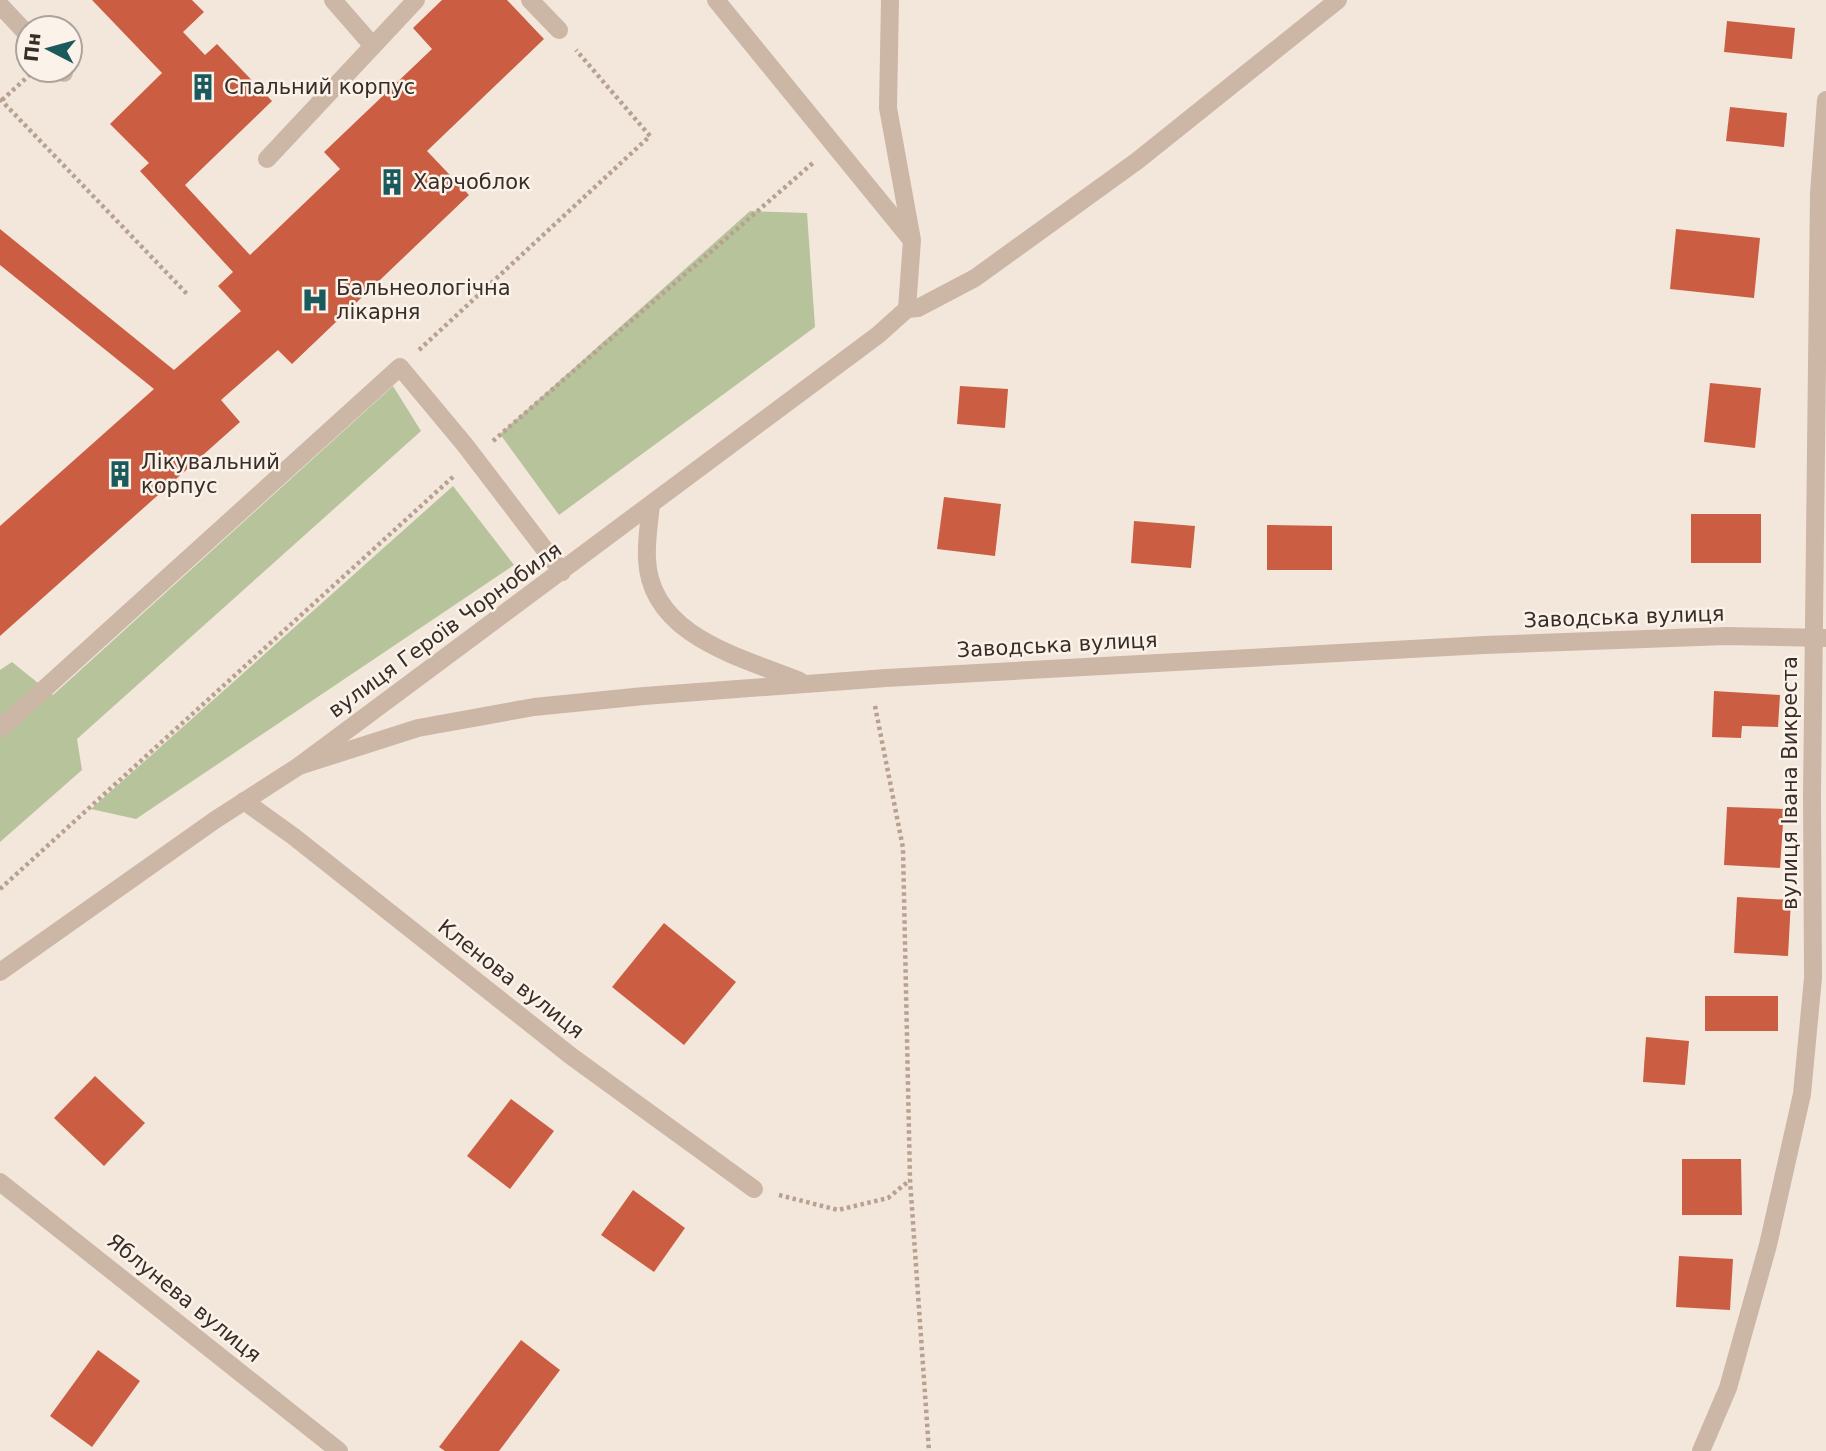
<svg xmlns="http://www.w3.org/2000/svg" width="1826" height="1451" font-family="'DejaVu Sans',sans-serif">
<rect width="100%" height="100%" fill="#f3e7dc"/>
<!-- green -->
<g fill="#b7c39b">
<path d="M750,211L807,213L815,327L559,515L500,434Z"/>
<path d="M393,386L421,431L77,739L82,770L0,842V670L12,662L53,695Z"/>
<path d="M453,486L514,565L136,819L91,809Z"/>
</g>
<!-- building -->
<g fill="#cb5e42">
<path d="M92,0H192L204,12L183,32L205,55L217,44L272,101L185,185L250,255L340,169L324,152L432,49L413,28L442,0H507L544,39L427,151L469,195L292,364L278,350L221,400L240,422L0,636V526L154,389L0,265V229L174,370L241,311L218,286L233,272L140,171L149,163L110,124L162,73Z"/>
<path d="M1727,21L1795,28L1792,59L1724,52Z"/>
<path d="M1730,107L1787,113L1784,147L1726,141Z"/>
<path d="M1676,229L1760,238L1754,298L1670,289Z"/>
<path d="M1710,383L1761,388L1755,448L1704,442Z"/>
<path d="M960,386L1008,389L1005,428L957,424Z"/>
<path d="M944,497L1001,504L995,556L937,549Z"/>
<rect x="1691" y="514" width="70" height="49"/>
<path d="M1134,521L1195,526L1191,568L1131,563Z"/>
<path d="M1267,525L1332,526V570H1267Z"/>
<path d="M1714,691L1780,695L1778,727L1742,726L1741,738L1712,737Z"/>
<path d="M1727,807L1784,809L1780,868L1724,865Z"/>
<path d="M1737,897L1791,900L1788,956L1734,953Z"/>
<path d="M664,923L736,982L684,1045L612,987Z"/>
<rect x="1705" y="996" width="73" height="35"/>
<path d="M1646,1037L1689,1041L1685,1085L1643,1082Z"/>
<path d="M95,1076L145,1123L104,1166L54,1118Z"/>
<path d="M511,1099L554,1131L510,1189L467,1156Z"/>
<path d="M1682,1159H1741L1742,1215H1682Z"/>
<path d="M633,1190L685,1228L654,1272L601,1235Z"/>
<path d="M1679,1256L1733,1259L1730,1310L1676,1307Z"/>
<path d="M521,1340L560,1370L499,1451H445L439,1447Z"/>
<path d="M98,1350L140,1381L92,1447L50,1416Z"/>
</g>
<g fill="none" stroke-linecap="round" stroke-linejoin="round">
<!-- path -->
<g stroke="#b8a191" stroke-width="4.5" stroke-dasharray="3.5 3.5" stroke-linecap="butt">
<path d="M0,99L189,296"/>
<path d="M2,100L34,71"/>
<path d="M419,350L650,136L576,50"/>
<path d="M493,441L814,162"/>
<path d="M875,706L903,848L910,1180L929,1451"/>
<path d="M0,889L455,475"/>
<path d="M779,1195L838,1210L888,1198L910,1180"/>
</g>
<!-- minor -->
<g stroke="#ccb7a7" stroke-width="18">
<path d="M333,0L373,46"/>
<path d="M530,0L559,30"/>
<path d="M716,0L910,238"/>
<path d="M890,0L888,108L912,240L907,309"/>
<path d="M0,5L28,35"/>
<path d="M61,70L64,73"/>
<path d="M267,159L416,0"/>
<path d="M907,309L918,308L975,278L1137,161L1338,0"/>
<path d="M651,505C649,523 646,541 647,559C650,636 741,657 800,681"/>
<path d="M0,729L400,367L465,445L562,572"/>
<path d="M299,766L418,728L534,707L644,696L886,678L1484,645L1726,636L1826,638"/>
<path d="M244,801L293,836L571,1056L754,1189"/>
<path d="M0,972L215,820L299,766L878,335L907,309"/>
<path d="M0,1182L339,1451"/>
<path d="M1701,1451L1728,1388L1768,1245L1802,1094L1813,978L1812,796L1819,193L1826,100"/>
</g>
</g>
<!-- icons -->
<defs>
<symbol id="building-bare" viewBox="-9 -9 18 18"><path d="M-4-6H4V6H1V3H-1V6H-4ZM-2.5-4.3h1.7v1.8h-1.7ZM.8-4.3h1.7v1.8H.8ZM-2.5-1h1.7V.8h-1.7ZM.8-1h1.7V.8H.8Z" fill="#1b5a5c" stroke="#fbf2e9" stroke-width="2.5" paint-order="stroke"/></symbol>
<symbol id="hospital-bare" viewBox="-9 -9 18 18"><path d="M-5-5h3v3.5h4V-5h3V5h-3V1.5h-4V5h-3Z" fill="#1b5a5c" stroke="#fbf2e9" stroke-width="2.5" paint-order="stroke"/></symbol>
</defs>
<g fill-rule="evenodd">
<use href="#building-bare" x="184" y="68" width="38" height="38"/>
<use href="#building-bare" x="373" y="163" width="38" height="38"/>
<use href="#hospital-bare" x="296" y="281" width="38" height="38"/>
<use href="#building-bare" x="101" y="455" width="38" height="38"/>
</g>
<g text-anchor="middle" dominant-baseline="central" stroke-width="5" stroke-linejoin="round" paint-order="stroke">
<!-- poi labels -->
<g font-size="21" fill="#382d28" stroke="#fbf2e9" text-anchor="start">
<text x="224" y="87">Спальний корпус</text>
<text x="413" y="182">Харчоблок</text>
<text x="336" y="288">Бальнеологічна<tspan x="336" dy="24">лікарня</tspan></text>
<text x="141" y="462">Лікувальний<tspan x="141" dy="24">корпус</tspan></text>
</g>
<!-- street labels -->
<g font-size="21" fill="#382d28" stroke="#fbf2e9">
<text transform="translate(1624 617) rotate(-2)">Заводська вулиця</text>
<text transform="translate(445 630) rotate(-36)">вулиця Героїв Чорнобиля</text>
<text transform="translate(1057 645) rotate(-3)">Заводська вулиця</text>
<text transform="translate(1790 783) rotate(-90)">вулиця Івана Викреста</text>
<text transform="translate(511 979) rotate(38)">Кленова вулиця</text>
<text transform="translate(184 1298) rotate(39)">Яблунева вулиця</text>
</g>
</g>
<!-- north arrow -->
<g transform="translate(49 49) rotate(276)"><circle r="33" fill="#fbf2e9" stroke="#ada39c" stroke-width="2"/>
<path d="M0-5L12 26L0 18L-12 26Z" fill="#1b5a5c"/>
<text y="-10" font-size="19" font-weight="bold" text-anchor="middle" fill="#382d28">Пн</text>
</g>
</svg>
